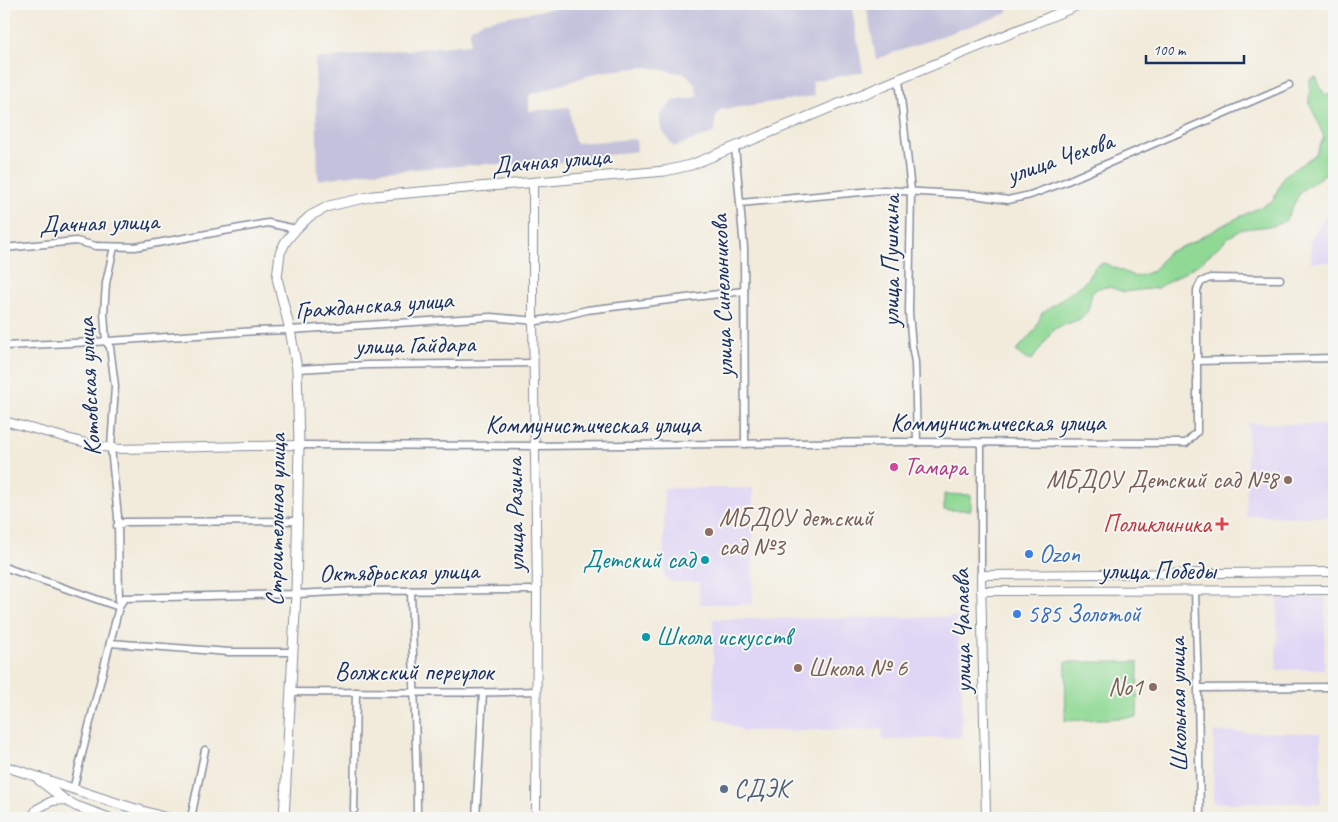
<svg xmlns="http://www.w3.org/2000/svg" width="1338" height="822" font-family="Caveat,sans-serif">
<rect width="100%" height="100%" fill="#f6f6f2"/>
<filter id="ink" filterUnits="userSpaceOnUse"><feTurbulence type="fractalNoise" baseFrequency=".02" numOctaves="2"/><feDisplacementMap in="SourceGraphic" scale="10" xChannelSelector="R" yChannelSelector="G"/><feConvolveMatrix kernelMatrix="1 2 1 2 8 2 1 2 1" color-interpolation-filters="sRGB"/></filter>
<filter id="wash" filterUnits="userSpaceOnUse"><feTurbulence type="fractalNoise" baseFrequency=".0096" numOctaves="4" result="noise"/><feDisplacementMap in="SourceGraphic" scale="20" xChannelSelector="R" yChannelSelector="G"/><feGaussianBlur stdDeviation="1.12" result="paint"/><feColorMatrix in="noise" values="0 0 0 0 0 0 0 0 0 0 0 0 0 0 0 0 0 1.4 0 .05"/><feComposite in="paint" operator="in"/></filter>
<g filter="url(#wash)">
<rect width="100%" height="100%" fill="#f2ebdb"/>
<!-- built -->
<g fill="#dfd5f5">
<path d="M1334,203V262H1311V239Z"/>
<path d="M1248,423L1334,425V517L1246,516Z"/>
<path d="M664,488H753V604H699V582H672L664,576Z"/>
<path d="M1326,597L1324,669L1276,670L1278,599Z"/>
<path d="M956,617V634L959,637L958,647H961L962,721L961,737L882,740V729L744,731L714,717L713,619Z"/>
<path d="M1214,732L1321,733V803H1213Z"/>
</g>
<!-- industrial -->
<g fill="#c3c1db">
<path d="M575,4H851L863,72L812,81L814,96L720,110L715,119V132L674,147L661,129L660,116L673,101L698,97L695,84L686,74L647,67L600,72L529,95V111L569,107L575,143L636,139L637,151L532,166L488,164L371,172L318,180L315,59L470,44V29L484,21Z"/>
<path d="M866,4H1024L1007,10L1008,13L876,59Z"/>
</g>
<!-- green -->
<g fill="#8fd994" stroke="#558479">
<path d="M1316,77L1324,94L1334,96V162L1332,169L1301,191L1285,221L1273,226L1242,229L1229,237L1199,264L1157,288L1124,292L1109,287L1098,288L1092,293L1088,311L1080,319L1054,329L1032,360L1024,358L1016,351L1035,330L1042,313L1084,283L1096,266L1104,263L1136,277L1153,271L1168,252L1189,244L1229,222L1273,201L1284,176L1315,155L1324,137L1309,101L1310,79Z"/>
<path d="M944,494L971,495V510H944Z"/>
<path d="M1066,662H1138L1137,717L1065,721Z"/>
</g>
</g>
<g filter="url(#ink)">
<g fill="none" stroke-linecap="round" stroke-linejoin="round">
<defs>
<g id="minor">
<path d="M899,79L911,191L909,313L912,346L915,362L917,443"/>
<path d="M735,147L744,248L745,444"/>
<path d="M740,203L884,190L975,195L1008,200L1030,195L1065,182L1289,85"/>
<path d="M4,248L76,241L96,246L135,247L268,223L296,229"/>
<path d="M4,346L94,342L256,331L290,330L491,317L537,321L555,318L587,310L744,291"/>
<path d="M1196,361L1334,358"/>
<path d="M297,369L368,365L533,363"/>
<path d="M981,443V575"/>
<path d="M299,445L534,446L897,442L1186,443L1197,432V290L1201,282L1210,278L1280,279"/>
<path d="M117,526L125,522L297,521"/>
<path d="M4,567L119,607L124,598L296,594L356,591L537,590"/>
<path d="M411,591C413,666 417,742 417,818"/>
<path d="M1195,591L1198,688L1200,818"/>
<path d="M110,643L229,652H293"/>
<path d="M1198,688L1334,687"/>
<path d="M291,692C373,692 455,694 537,691"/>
<path d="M73,790L119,607L118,517L111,448L115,386L110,347L106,342L104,313L106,283L114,247"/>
<path d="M354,810L356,692"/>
<path d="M191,818L205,750"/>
<path d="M476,818L483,693"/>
</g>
<g id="tertiary">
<path d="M533,182V320L537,590L536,818"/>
<path d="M4,421L97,446L119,449L299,445"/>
<path d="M981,591L1334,590"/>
<path d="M31,818L37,809L52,801L65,800"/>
<path d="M986,818L981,575L1334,572"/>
</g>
<g id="secondary">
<path d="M4,766C58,783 111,803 167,818"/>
<path d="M39,780L65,800L76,806L109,818"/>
<path d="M284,818L296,594L299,445L297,369L290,330L277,278L280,253L286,241L296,229L310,216L329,206L373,196L665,171L691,165L1081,4"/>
</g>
</defs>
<!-- minor casing -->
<use href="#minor" stroke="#868d9c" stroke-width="9"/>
<!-- tertiary casing -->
<use href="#tertiary" stroke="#868d9c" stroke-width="10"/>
<!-- secondary casing -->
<use href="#secondary" stroke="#868d9c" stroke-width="11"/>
<!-- minor -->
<use href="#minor" stroke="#fff" stroke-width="6"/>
<!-- tertiary -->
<use href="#tertiary" stroke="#fff" stroke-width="8"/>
<!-- secondary -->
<use href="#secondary" stroke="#fff" stroke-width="9"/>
</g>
</g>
<!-- markers -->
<circle fill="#d1479c" stroke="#f6f6f2" stroke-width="2" cx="894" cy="467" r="5"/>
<g fill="#8d6e63" stroke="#f6f6f2" stroke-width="2">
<circle cx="1288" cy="480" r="5"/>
<circle cx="709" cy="532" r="5"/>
<circle cx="798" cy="668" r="5"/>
<circle cx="1153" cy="687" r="5"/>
</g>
<path fill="#e0444e" stroke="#f6f6f2" stroke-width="2" d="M1219.5 516.5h5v5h5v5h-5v5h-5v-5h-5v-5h5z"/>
<g fill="#3f7fe0" stroke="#f6f6f2" stroke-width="2">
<circle cx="1029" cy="554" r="5"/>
<circle cx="1017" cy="614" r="5"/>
</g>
<g fill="#0f9aa8" stroke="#f6f6f2" stroke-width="2">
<circle cx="705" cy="560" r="5"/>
<circle cx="646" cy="637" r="5"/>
</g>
<circle fill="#5c6f8a" stroke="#f6f6f2" stroke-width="2" cx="724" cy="789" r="5"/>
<g text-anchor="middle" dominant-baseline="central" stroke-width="4" stroke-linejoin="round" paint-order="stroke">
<!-- street labels -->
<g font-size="25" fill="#1b2f5e" stroke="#f6f6f2">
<text transform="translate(1060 158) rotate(-19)">улица Чехова</text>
<text transform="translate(551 161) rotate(-5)">Дачная улица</text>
<text transform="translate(99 223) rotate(-2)">Дачная улица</text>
<text transform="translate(891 261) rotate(-90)">улица Пушкина</text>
<text transform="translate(722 296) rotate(-92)">улица Синельникова</text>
<text transform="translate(374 305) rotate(-4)">Гражданская улица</text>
<text transform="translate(415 345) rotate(-1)">улица Гайдара</text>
<text transform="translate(89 387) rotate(-93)">Котовская улица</text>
<text x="998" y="423">Коммунистическая улица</text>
<text x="593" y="425">Коммунистическая улица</text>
<text transform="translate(515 515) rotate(-91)">улица Разина</text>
<text transform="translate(276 520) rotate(-89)">Строительная улица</text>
<text x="1158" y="571">улица Победы</text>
<text transform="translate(399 572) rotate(-1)">Октябрьская улица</text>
<text transform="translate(962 631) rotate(-91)">улица Чапаева</text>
<text x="414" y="672">Волжский переулок</text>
<text transform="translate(1178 705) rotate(-91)">Школьная улица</text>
</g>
<!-- hotel labels -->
<g font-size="25" fill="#b23c85" stroke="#f6f6f2" text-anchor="start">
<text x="904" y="467">Тамара</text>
</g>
<!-- education labels -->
<g font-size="25" fill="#785e54" stroke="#f6f6f2" text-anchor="end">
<text x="1278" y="480">МБДОУ Детский сад №8</text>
<text x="719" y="518" text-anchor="start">МБДОУ детский<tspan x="719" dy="29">сад №3</tspan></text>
<text x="808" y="668" text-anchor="start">Школа № 6</text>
<text x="1143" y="687">No1</text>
</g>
<!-- health labels -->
<g font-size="25" fill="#be3a42" stroke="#f6f6f2" text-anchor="end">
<text x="1211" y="524">Поликлиника</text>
</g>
<!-- shop labels -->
<g font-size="25" fill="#366cbe" stroke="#f6f6f2" text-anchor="start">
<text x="1039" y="554">Ozon</text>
<text x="1027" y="614">585 Золотой</text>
</g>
<!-- culture labels -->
<g font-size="25" fill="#0d838f" stroke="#f6f6f2" text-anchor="end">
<text x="695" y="560">Детский сад</text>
<text x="656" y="637" text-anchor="start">Школа искусств</text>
</g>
<!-- service labels -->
<g font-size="25" fill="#4e5e75" stroke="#f6f6f2" text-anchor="start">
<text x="734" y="789">СДЭК</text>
</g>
</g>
<!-- margin -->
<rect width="1338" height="822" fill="none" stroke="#f6f6f2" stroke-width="20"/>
<!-- scale -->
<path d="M1146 55v8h98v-8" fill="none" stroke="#1b2f5e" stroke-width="2.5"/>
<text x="1153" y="55" font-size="15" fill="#1b2f5e" stroke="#f6f6f2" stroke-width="4" paint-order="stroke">100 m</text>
</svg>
